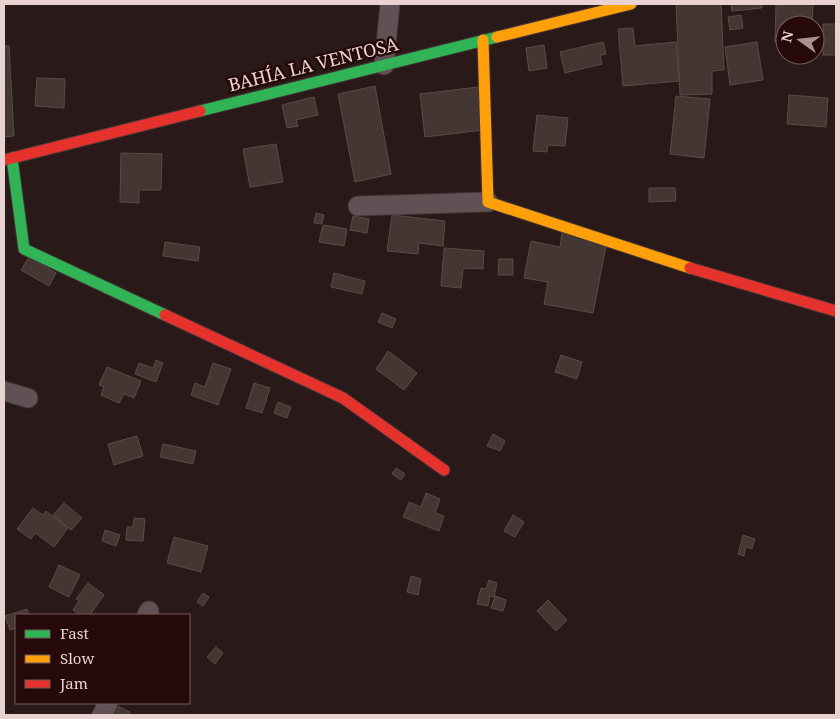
<svg xmlns="http://www.w3.org/2000/svg" width="840" height="719" font-family="'Noto Serif',serif">
<rect width="100%" height="100%" fill="#2a1919"/>
<!-- building -->
<g fill="#433633" stroke="#594b48">
<path d="M676,4H721L724,70L712,71V94L680,95Z"/>
<path d="M731,4H761L762,8L732,11Z"/>
<path d="M776,4H813L812,25H785V42H775Z"/>
<path d="M741,15L743,28L730,30L728,17Z"/>
<rect x="823" y="24" width="13" height="31"/>
<path d="M633,28L635,46L676,42L679,81L623,86L618,29Z"/>
<path d="M603,42L606,54L600,55L602,64L565,73L560,52Z"/>
<path d="M757,42L763,80L730,85L725,47Z"/>
<path d="M544,45L547,68L529,71L526,48Z"/>
<path d="M4,46H9L14,136L4,137Z"/>
<path d="M37,78L65,79L64,108L35,106Z"/>
<path d="M375,86L391,174L355,182L338,94Z"/>
<path d="M478,87L483,130L425,137L420,94Z"/>
<path d="M789,95L828,98L826,127L787,124Z"/>
<path d="M676,96L710,99L704,158L670,154Z"/>
<path d="M314,97L318,115L296,120L298,126L287,128L282,105Z"/>
<path d="M537,115L568,118L565,146L548,145L547,152L533,151Z"/>
<path d="M276,144L283,182L250,187L243,149Z"/>
<path d="M121,153L162,154L161,190H139V203L120,202Z"/>
<path d="M649,188H675L676,201L649,202Z"/>
<path d="M316,213L324,215L322,224L314,223Z"/>
<path d="M392,215L445,221L443,246L419,243L418,254L387,251Z"/>
<path d="M353,216L369,219L367,233L350,230Z"/>
<path d="M323,225L347,229L344,246L319,242Z"/>
<path d="M562,233L607,241L593,313L544,304L548,282L524,278L531,241L560,247Z"/>
<path d="M165,242L200,247L198,261L163,256Z"/>
<path d="M444,248L484,251L483,269L463,268L461,288L441,286Z"/>
<path d="M29,257L56,273L49,286L21,270Z"/>
<path d="M499,259H513V275H498Z"/>
<path d="M334,273L365,281L362,294L331,287Z"/>
<path d="M382,313L396,319L392,328L378,322Z"/>
<path d="M388,351L417,373L404,390L376,369Z"/>
<path d="M561,355L582,362L577,379L555,372Z"/>
<path d="M156,360L163,363L156,382L135,374L139,363L153,368Z"/>
<path d="M213,363L231,369L218,405L191,395L195,383L205,387Z"/>
<path d="M107,367L141,381L134,398L124,394L119,403L101,395L104,387L99,385Z"/>
<path d="M254,383L270,388L262,413L246,408Z"/>
<path d="M278,402L291,407L287,418L274,413Z"/>
<path d="M493,434L505,441L500,451L487,446Z"/>
<path d="M137,436L143,456L114,465L108,444Z"/>
<path d="M163,444L196,451L193,464L160,457Z"/>
<path d="M396,468L405,474L401,480L392,474Z"/>
<path d="M426,493L440,499L435,513L444,516L439,531L403,517L409,502L421,507Z"/>
<path d="M64,503L82,518L71,530L53,515Z"/>
<path d="M33,508L43,515L46,511L68,528L54,547L35,533L31,539L17,529Z"/>
<path d="M513,515L524,522L515,537L504,531Z"/>
<path d="M134,518L145,519L143,541L126,540L127,527H133Z"/>
<path d="M105,530L120,535L116,546L102,541Z"/>
<path d="M743,535L755,539L752,549L746,547L744,556L738,554Z"/>
<path d="M174,537L208,546L201,572L167,563Z"/>
<path d="M59,565L80,575L69,597L49,587Z"/>
<path d="M411,576L421,579L418,595L407,592Z"/>
<path d="M489,580L497,583L494,597L490,596L488,606L477,604L481,588L486,589Z"/>
<path d="M88,583L104,595L90,615H81L73,610L79,601L76,599Z"/>
<path d="M203,593L209,597L203,606L197,602Z"/>
<path d="M495,596L506,600L503,611L491,608Z"/>
<path d="M548,600L567,620L556,631L537,611Z"/>
<path d="M27,609L29,615H16V628L10,630L5,616Z"/>
<path d="M216,647L223,653L215,664L207,657Z"/>
<path d="M111,703L130,712L128,715H104Z"/>
</g>
<g fill="none" stroke-linecap="round" stroke-linejoin="round">
<defs>
<g id="street">
<path d="M384,65L390,4"/>
<path d="M358,206L488,202"/>
<path d="M4,391L28,398"/>
<path d="M147,615L149,611"/>
<path d="M102,715L108,703"/>
</g>
<g id="fast">
<path d="M200,111L497,37"/>
<path d="M12,158L24,249L165,315"/>
</g>
<g id="slow">
<path d="M497,37L631,4"/>
<path d="M483,40L488,202L690,268"/>
</g>
<g id="jam">
<path d="M4,160L200,111"/>
<path d="M690,268L836,311"/>
<path d="M165,315L343,398L444,470"/>
</g>
</defs>
<!-- street casing -->
<use href="#street" stroke="#433535" stroke-width="21"/>
<!-- fast casing -->
<use href="#fast" stroke="#433535" stroke-width="13"/>
<!-- slow casing -->
<use href="#slow" stroke="#433535" stroke-width="13"/>
<!-- jam casing -->
<use href="#jam" stroke="#433535" stroke-width="13"/>
<!-- street -->
<use href="#street" stroke="#615154" stroke-width="19"/>
<!-- fast -->
<use href="#fast" stroke="#30b455" stroke-width="11"/>
<!-- slow -->
<use href="#slow" stroke="#ff9f0a" stroke-width="11"/>
<!-- jam -->
<use href="#jam" stroke="#e5322d" stroke-width="11"/>
</g>
<g text-anchor="middle" dominant-baseline="central" stroke-width="5" stroke-linejoin="round" paint-order="stroke">
<!-- street labels -->
<g font-size="18" fill="#e8d3d2" stroke="#260a0a">
<text transform="translate(313 64) rotate(-14)">BAHÍA LA VENTOSA</text>
</g>
</g>
<!-- border -->
<rect width="840" height="719" fill="none" stroke="#e8d3d2" stroke-width="10"/>
<!-- legend -->
<rect x="15" y="614" width="175" height="90" fill="#260a0a" stroke="#745a5a"/>
<rect x="25" y="630" width="25" height="8" fill="#30b455" stroke="#745a5a"/>
<text x="60" y="639" font-size="15" fill="#e8d3d2">Fast</text>
<rect x="25" y="655" width="25" height="8" fill="#ff9f0a" stroke="#745a5a"/>
<text x="60" y="664" font-size="15" fill="#e8d3d2">Slow</text>
<rect x="25" y="680" width="25" height="8" fill="#e5322d" stroke="#745a5a"/>
<text x="60" y="689" font-size="15" fill="#e8d3d2">Jam</text>
<!-- north arrow -->
<g transform="translate(800 40) rotate(285)"><circle r="24" fill="#260a0a" stroke="#745a5a"/>
<path d="M0-4L9 19L0 12L-9 19Z" fill="#a69291"/>
<text y="-8" font-size="14" font-weight="bold" text-anchor="middle" fill="#e8d3d2">N</text>
</g>
</svg>
